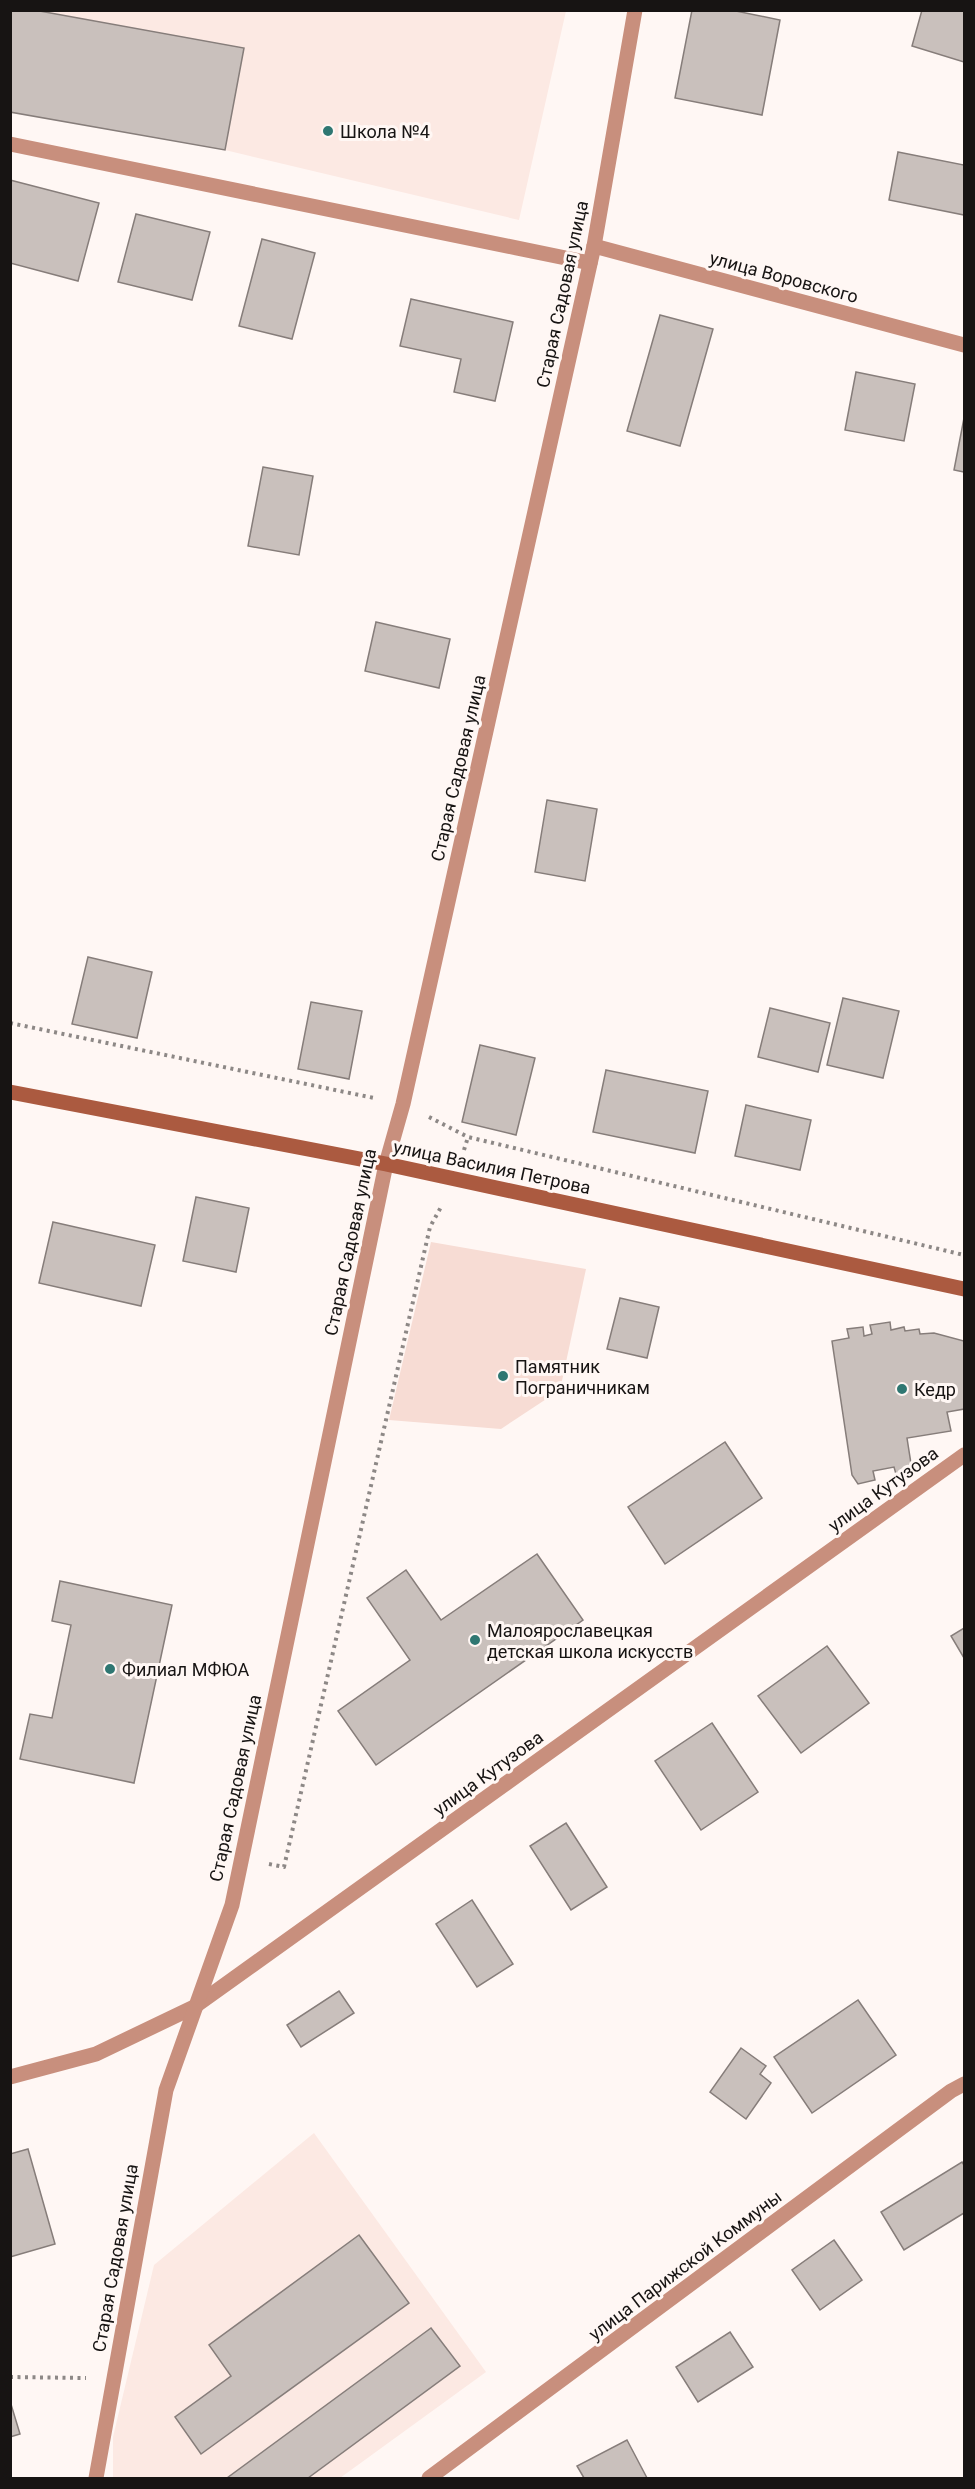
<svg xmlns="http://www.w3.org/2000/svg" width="975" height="2489" font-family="Roboto,sans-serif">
<rect width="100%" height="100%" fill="#fff7f4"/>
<!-- built -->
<g fill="#fce9e3">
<path d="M10,11H566L519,220L225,150L11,112Z"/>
<path d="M314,2133L486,2372L340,2478H113V2437L154,2265Z"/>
</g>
<!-- green -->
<path fill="#f7dcd4" d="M431,1242L586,1269L560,1390L501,1429L389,1420Z"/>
<!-- building -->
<g fill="#c9c0bc" stroke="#867d7a" stroke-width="1.5">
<path d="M10,10H34L244,48L225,150L10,112Z"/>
<path d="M692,10H731L780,20L762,115L675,98Z"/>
<path d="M922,10H964V62L912,46Z"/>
<path d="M898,152L964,165V215L889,200Z"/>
<path d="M10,180L99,203L78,281L10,263Z"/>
<path d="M136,214L210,232L192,300L118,282Z"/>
<path d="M262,239L315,253L292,339L239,326Z"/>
<path d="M411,299L513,322L495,401L454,392L461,359L400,346Z"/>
<path d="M660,315L713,329L680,446L627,431Z"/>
<path d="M856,372L915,384L904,441L845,430Z"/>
<path d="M964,418V472L954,470Z"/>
<path d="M263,467L313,476L299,555L248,546Z"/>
<path d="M376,622L450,639L439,688L365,671Z"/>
<path d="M547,800L597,809L585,881L535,872Z"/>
<path d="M88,957L152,972L137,1038L72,1024Z"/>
<path d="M843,998L899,1011L883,1078L827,1065Z"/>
<path d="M311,1002L362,1011L349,1079L298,1069Z"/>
<path d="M770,1008L830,1023L818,1072L758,1057Z"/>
<path d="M480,1045L535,1058L516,1135L462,1122Z"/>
<path d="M606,1070L708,1091L695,1153L593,1132Z"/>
<path d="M746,1105L811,1120L800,1170L735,1156Z"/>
<path d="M196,1197L249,1208L236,1272L183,1261Z"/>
<path d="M53,1222L155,1245L141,1306L39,1283Z"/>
<path d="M620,1298L659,1307L647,1358L607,1349Z"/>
<path d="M890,1322L891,1330L904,1327L905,1331L919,1329L920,1334L934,1333L964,1341V1409L947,1412L951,1431L907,1438L912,1470L896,1474L894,1467L873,1471L875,1480L858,1484L852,1475L832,1341L849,1338L847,1329L863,1327L864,1336L872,1334L870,1325Z"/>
<path d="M725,1442L762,1498L665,1564L628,1507Z"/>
<path d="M537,1554L583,1620L376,1765L338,1711L410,1660L367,1598L406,1570L441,1620Z"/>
<path d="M60,1581L172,1605L134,1783L20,1759L30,1714L52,1718L71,1625L52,1621Z"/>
<path d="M964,1628V1658L951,1636Z"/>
<path d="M827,1646L869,1703L801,1753L758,1696Z"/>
<path d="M712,1723L758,1792L701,1830L655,1761Z"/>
<path d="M566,1823L607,1887L571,1910L530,1846Z"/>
<path d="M472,1900L513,1964L477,1987L436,1924Z"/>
<path d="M339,1991L354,2013L301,2047L287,2025Z"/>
<path d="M858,2000L896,2055L812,2113L774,2057Z"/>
<path d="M741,2048L766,2066L760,2074L771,2083L746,2119L710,2092Z"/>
<path d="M28,2149L55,2244L10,2257V2154Z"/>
<path d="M962,2162L964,2165V2213L904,2250L881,2212Z"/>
<path d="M359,2235L409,2303L201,2454L175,2417L231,2376L209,2345Z"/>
<path d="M834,2240L862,2280L820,2310L792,2270Z"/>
<path d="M431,2328L460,2366L308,2478H227Z"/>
<path d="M730,2332L753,2367L698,2402L676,2367Z"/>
<path d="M10,2401L20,2434L10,2437Z"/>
<path d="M627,2440L647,2478H584L577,2466Z"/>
</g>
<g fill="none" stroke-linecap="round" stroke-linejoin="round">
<!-- path -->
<g stroke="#8d8886" stroke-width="4" stroke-dasharray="3 4.5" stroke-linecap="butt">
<path d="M10,1023L374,1098"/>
<path d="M429,1117L468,1137L964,1255"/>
<path d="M464,1150L468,1137"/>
<path d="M269,1864L284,1867L430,1227L441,1207"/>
<path d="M10,2377L86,2378"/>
</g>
<!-- lane -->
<path stroke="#c88f7d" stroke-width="15" d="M10,144L590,263"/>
<!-- street -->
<g stroke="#c88f7d" stroke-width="15">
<path d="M594,246L964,345"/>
<path d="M10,2077L96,2054L194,2007L964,1455"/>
<path d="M96,2478L166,2090L232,1905L386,1164L403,1104L594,246L635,10"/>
<path d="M429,2478L951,2091L964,2084"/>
</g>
<!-- secondary -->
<path stroke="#ab5a40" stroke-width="15" d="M10,1092L386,1164L964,1289"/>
</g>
<!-- markers -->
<g fill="#2f7772" stroke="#fff7f4" stroke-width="2">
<circle cx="328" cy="131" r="6"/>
<circle cx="503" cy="1376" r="6"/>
<circle cx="902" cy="1389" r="6"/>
<circle cx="475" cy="1640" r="6"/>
<circle cx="110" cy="1669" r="6"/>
</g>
<g text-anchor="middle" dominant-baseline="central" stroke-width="6" stroke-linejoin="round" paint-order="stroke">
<!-- poi labels -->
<g font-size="18" fill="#171413" stroke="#fff7f4" text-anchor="start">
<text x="340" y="131">Школа №4</text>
<text x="515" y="1366">Памятник<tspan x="515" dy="21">Пограничникам</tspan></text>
<text x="914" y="1389">Кедр</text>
<text x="487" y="1630">Малоярославецкая<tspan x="487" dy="21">детская школа искусств</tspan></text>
<text x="122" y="1669">Филиал МФЮА</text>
</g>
<!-- street labels -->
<g font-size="18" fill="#171413" stroke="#fff7f4">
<text transform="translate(784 277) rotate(15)">улица Воровского</text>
<text transform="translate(562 294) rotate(-78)">Старая Садовая улица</text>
<text transform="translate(458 768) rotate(-77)">Старая Садовая улица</text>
<text transform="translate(492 1167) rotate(12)">улица Василия Петрова</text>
<text transform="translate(350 1242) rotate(-78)">Старая Садовая улица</text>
<text transform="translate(883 1489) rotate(-36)">улица Кутузова</text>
<text transform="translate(488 1773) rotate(-36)">улица Кутузова</text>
<text transform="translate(235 1788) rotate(-78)">Старая Садовая улица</text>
<text transform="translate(115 2258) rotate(-80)">Старая Садовая улица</text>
<text transform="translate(685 2265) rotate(-37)">улица Парижской Коммуны</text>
</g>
</g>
<!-- border -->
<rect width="975" height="2489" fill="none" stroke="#171413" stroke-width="24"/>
</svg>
